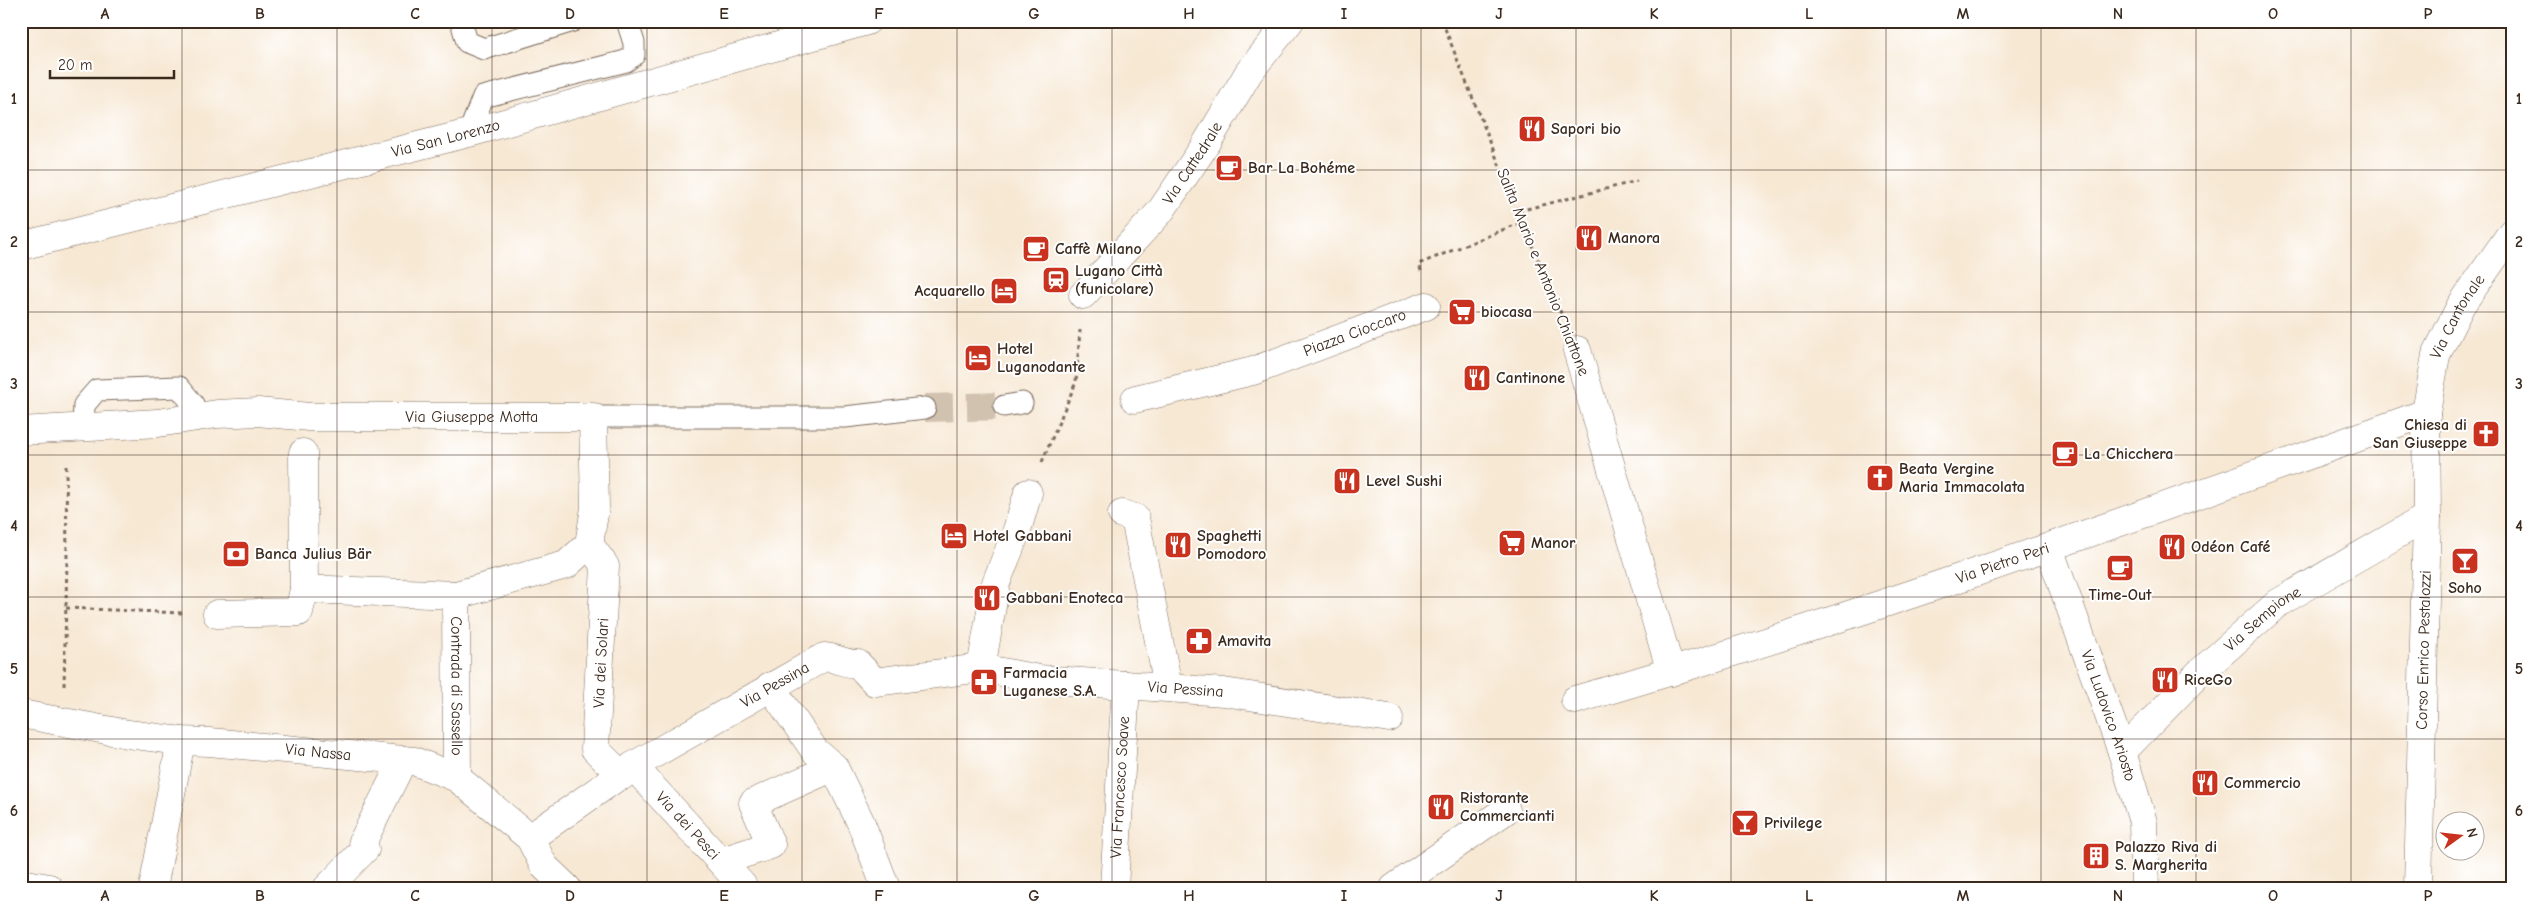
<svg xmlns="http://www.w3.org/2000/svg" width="2533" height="909" font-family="'Comic Neue',sans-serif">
<rect width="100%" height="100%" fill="#fff"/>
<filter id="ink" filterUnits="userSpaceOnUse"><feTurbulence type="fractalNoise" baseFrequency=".02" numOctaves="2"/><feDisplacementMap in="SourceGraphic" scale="10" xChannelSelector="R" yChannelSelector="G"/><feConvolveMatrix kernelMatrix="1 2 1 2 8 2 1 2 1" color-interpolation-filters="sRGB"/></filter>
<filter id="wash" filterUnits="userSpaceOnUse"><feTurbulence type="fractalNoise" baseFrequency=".0096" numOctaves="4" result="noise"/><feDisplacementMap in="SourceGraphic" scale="20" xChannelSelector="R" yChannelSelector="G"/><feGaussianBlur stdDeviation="1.12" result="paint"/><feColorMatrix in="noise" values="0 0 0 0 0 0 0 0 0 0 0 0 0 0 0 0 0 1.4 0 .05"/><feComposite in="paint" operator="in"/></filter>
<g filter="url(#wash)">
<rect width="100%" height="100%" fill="#f7e8d4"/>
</g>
<g filter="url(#ink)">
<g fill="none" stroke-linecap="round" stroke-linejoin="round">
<!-- pedestrian-tunnel -->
<path stroke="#d1c2b0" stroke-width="28" stroke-dasharray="28 14" stroke-linecap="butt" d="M925,408L1004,406"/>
<defs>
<g id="service">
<path d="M461,21L467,42L484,49L573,21"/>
<path d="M469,133L483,97L626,61L634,55V43L627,21"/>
<path d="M1004,406L1022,403"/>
<path d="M593,417H845L925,408"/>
<path d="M83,428L84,405L97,390L179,387L193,404"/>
</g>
<g id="pedestrian">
<path id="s1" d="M1083,295L1160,212L1206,144L1249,72L1290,21"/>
<path d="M1577,350L1671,672"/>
<path id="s2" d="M1135,399L1253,371L1426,306"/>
<path d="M1122,514L1135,518L1168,687"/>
<path d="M589,544L605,566L595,749L622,776"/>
<path id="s3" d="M2049,548L2122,752L2143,822L2145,888"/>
<path id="s4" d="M456,595L457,778"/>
<path d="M217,614L299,612L304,589"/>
<path d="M981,668L996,583L1017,530L1028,493"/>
<path d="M770,686L815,751L834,767L861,823L886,888"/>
<path id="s5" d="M1575,700C1862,617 2144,514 2426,413"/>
<path id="s6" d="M21,714L128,734L181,741L209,742L414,761L457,778L530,838L544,866L567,888"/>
<path id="s7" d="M2122,752L2198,674L2278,603L2427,517"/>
<path id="s8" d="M633,766L743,886"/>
<path id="s9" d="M530,838L633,766L824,657C837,658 845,664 858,664L875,682L981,668L1039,679L1224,692L1389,718"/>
<path d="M722,861L771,845L753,803L834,767"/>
<path d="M21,883L49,888"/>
<path d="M153,888L181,741"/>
<path d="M327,888L365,849L363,841L403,760"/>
<path id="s10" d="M1114,888L1126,685"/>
<path d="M1394,888L1506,810"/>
</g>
<g id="minor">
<path id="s11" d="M21,246L469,133L867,21"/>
<path id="s12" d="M21,431L158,423L217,414L258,412L309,417H593L595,508L589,544L566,565L456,595L304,589L303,453"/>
</g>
<g id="secondary">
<path id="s13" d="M2418,888L2427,517L2426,413L2436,355L2461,305L2512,232"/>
</g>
</defs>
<!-- service casing -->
<use href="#service" stroke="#7d6c5e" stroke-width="23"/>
<!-- pedestrian casing -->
<use href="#pedestrian" stroke="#7d6c5e" stroke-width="29"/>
<!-- minor casing -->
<use href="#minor" stroke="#7d6c5e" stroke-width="29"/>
<!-- secondary casing -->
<use href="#secondary" stroke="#7d6c5e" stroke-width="29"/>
<!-- path -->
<g stroke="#7d6c5e" stroke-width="3" stroke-dasharray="4 4" stroke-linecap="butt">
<path d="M1442,21L1522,222L1563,318"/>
<path d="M1519,211L1637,181"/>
<path d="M1421,271L1419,264L1522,222"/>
<path d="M1042,462L1076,382L1080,330"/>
<path d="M66,608L182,613"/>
<path d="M64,686L67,560L66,465"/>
</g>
<!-- service -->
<use href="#service" stroke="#fff" stroke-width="21"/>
<!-- pedestrian -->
<use href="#pedestrian" stroke="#fff" stroke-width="28"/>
<!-- minor -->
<use href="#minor" stroke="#fff" stroke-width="28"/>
<!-- secondary -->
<use href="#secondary" stroke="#fff" stroke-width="28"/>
</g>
</g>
<!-- grid -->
<path fill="none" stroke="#3b2a1e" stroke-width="1" stroke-opacity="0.55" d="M182,21V888M337,21V888M492,21V888M647,21V888M802,21V888M957,21V888M1112,21V888M1266,21V888M1421,21V888M1576,21V888M1731,21V888M1886,21V888M2041,21V888M2196,21V888M2351,21V888M21,170H2512M21,312H2512M21,455H2512M21,597H2512M21,739H2512"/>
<!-- icons -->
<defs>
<symbol id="restaurant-square" viewBox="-11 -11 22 22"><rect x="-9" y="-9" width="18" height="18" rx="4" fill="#c8321e" stroke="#fff"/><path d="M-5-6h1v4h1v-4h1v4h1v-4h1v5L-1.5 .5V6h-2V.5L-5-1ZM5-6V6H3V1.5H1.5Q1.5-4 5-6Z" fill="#fff"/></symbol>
<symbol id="cafe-square" viewBox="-11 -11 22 22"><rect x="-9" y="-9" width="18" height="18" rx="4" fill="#c8321e" stroke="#fff"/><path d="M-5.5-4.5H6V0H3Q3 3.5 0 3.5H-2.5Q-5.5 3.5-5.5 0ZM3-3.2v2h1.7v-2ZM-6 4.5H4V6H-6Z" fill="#fff"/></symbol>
<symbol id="station-square" viewBox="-11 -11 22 22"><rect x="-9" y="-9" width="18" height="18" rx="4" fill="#c8321e" stroke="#fff"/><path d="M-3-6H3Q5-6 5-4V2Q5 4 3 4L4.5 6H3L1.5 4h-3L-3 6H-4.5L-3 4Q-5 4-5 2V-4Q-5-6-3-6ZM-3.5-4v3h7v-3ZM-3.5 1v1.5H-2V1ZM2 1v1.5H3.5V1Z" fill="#fff"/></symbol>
<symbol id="hotel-square" viewBox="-11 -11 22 22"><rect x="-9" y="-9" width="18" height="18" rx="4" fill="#c8321e" stroke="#fff"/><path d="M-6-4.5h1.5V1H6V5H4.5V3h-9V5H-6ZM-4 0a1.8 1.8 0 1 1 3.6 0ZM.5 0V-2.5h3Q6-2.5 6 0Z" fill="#fff"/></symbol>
<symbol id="supermarket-square" viewBox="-11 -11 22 22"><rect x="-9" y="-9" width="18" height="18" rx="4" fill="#c8321e" stroke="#fff"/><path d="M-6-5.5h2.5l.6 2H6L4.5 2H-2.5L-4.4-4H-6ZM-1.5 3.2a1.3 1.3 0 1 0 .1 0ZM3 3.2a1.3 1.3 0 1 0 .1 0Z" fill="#fff"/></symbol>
<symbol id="church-square" viewBox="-11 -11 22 22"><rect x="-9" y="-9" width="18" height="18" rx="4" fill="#c8321e" stroke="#fff"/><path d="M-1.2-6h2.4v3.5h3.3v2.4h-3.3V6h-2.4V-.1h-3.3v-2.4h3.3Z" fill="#fff"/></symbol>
<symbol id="bank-square" viewBox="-11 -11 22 22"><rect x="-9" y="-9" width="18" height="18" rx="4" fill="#c8321e" stroke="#fff"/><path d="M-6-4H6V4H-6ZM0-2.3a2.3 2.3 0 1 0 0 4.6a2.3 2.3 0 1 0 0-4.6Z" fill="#fff"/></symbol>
<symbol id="bar-square" viewBox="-11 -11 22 22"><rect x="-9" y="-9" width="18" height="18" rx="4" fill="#c8321e" stroke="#fff"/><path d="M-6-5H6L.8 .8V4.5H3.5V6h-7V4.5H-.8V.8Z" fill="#fff"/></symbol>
<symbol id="pharmacy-square" viewBox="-11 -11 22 22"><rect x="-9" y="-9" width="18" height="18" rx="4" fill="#c8321e" stroke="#fff"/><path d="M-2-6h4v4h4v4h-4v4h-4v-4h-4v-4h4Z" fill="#fff"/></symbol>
<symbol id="building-square" viewBox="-11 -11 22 22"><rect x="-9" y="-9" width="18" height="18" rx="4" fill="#c8321e" stroke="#fff"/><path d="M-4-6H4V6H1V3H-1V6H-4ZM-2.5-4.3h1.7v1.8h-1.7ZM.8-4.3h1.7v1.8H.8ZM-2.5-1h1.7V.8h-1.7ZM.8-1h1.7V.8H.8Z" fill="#fff"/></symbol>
</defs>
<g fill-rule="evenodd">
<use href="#restaurant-square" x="1516" y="113" width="32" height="32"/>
<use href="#cafe-square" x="1213" y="152" width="32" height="32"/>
<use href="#restaurant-square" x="1573" y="222" width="32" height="32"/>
<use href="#cafe-square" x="1020" y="233" width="32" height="32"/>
<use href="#station-square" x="1040" y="264" width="32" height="32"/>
<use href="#hotel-square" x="988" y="275" width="32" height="32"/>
<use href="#supermarket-square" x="1446" y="296" width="32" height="32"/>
<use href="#hotel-square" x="962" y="342" width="32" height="32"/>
<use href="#restaurant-square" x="1461" y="362" width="32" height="32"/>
<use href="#church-square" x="2470" y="418" width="32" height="32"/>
<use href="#cafe-square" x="2049" y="438" width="32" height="32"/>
<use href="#church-square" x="1864" y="462" width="32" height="32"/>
<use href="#restaurant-square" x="1331" y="465" width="32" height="32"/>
<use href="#hotel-square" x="938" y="520" width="32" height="32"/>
<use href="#supermarket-square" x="1496" y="527" width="32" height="32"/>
<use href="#restaurant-square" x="1162" y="529" width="32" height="32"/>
<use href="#restaurant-square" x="2156" y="531" width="32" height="32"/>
<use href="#bank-square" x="220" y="538" width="32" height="32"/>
<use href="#bar-square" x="2449" y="545" width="32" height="32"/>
<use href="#cafe-square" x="2104" y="552" width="32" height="32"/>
<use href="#restaurant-square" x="971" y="582" width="32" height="32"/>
<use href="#pharmacy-square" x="1183" y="625" width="32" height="32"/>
<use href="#restaurant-square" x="2149" y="664" width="32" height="32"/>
<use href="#pharmacy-square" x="968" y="666" width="32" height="32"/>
<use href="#restaurant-square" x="2189" y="767" width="32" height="32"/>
<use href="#restaurant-square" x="1425" y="791" width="32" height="32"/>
<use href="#bar-square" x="1729" y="807" width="32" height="32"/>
<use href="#building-square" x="2080" y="840" width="32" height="32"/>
</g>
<g text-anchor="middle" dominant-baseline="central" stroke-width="4" stroke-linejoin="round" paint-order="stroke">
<!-- poi labels -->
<g font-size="16" font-weight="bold" fill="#3b2a1e" stroke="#fff" text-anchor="start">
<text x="1551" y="129">Sapori bio</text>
<text x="1248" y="168">Bar La Bohéme</text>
<text x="1608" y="238">Manora</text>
<text x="1055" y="249">Caffè Milano</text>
<text x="1075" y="271">Lugano Città<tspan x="1075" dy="18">(funicolare)</tspan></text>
<text x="985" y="291" text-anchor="end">Acquarello</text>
<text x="1481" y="312">biocasa</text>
<text x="997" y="349">Hotel<tspan x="997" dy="18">Luganodante</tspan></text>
<text x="1496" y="378">Cantinone</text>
<text x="2467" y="425" text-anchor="end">Chiesa di<tspan x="2467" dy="18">San Giuseppe</tspan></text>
<text x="2084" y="454">La Chicchera</text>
<text x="1899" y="469">Beata Vergine<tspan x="1899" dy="18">Maria Immacolata</tspan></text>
<text x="1366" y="481">Level Sushi</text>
<text x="973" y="536">Hotel Gabbani</text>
<text x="1197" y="536">Spaghetti<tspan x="1197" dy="18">Pomodoro</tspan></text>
<text x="1531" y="543">Manor</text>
<text x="2191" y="547">Odéon Café</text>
<text x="255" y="554">Banca Julius Bär</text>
<text x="2465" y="588" text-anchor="middle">Soho</text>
<text x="2120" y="595" text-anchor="middle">Time-Out</text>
<text x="1006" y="598">Gabbani Enoteca</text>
<text x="1218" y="641">Amavita</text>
<text x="1003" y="673">Farmacia<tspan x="1003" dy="18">Luganese S.A.</tspan></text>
<text x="2184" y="680">RiceGo</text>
<text x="2224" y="783">Commercio</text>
<text x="1460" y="798">Ristorante<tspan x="1460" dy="18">Commercianti</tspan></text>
<text x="1764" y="823">Privilege</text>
<text x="2115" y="847">Palazzo Riva di<tspan x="2115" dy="18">S. Margherita</tspan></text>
</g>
<!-- street labels -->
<g font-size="16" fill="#3b2a1e" stroke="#fff">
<text stroke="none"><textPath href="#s11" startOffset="438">Via San Lorenzo</textPath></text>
<text stroke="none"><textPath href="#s1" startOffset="172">Via Cattedrale</textPath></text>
<text transform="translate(1543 272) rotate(68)">Salita Mario e Antonio Chiattone</text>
<text stroke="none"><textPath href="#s13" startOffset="578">Via Cantonale</textPath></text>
<text stroke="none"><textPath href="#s2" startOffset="230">Piazza Cioccaro</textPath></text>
<text stroke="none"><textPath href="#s12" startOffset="452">Via Giuseppe Motta</textPath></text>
<text stroke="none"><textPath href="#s5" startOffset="449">Via Pietro Peri</textPath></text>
<text stroke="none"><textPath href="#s7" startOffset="194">Via Sempione</textPath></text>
<text stroke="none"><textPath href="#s13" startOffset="238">Corso Enrico Pestalozzi</textPath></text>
<text transform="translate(601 663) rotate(-87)">Via dei Solari</text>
<text stroke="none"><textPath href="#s9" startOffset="289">Via Pessina</textPath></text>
<text stroke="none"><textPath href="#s4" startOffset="91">Contrada di Sassello</textPath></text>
<text stroke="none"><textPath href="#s9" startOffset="718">Via Pessina</textPath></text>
<text stroke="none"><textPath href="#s3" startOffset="178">Via Ludovico Ariosto</textPath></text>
<text stroke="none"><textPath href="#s6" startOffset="300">Via Nassa</textPath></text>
<text stroke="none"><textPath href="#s10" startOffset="101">Via Francesco Soave</textPath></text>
<text stroke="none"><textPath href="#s8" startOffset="81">Via dei Pesci</textPath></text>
</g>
</g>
<!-- margin -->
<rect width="2533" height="909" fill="none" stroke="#fff" stroke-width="55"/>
<!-- north arrow -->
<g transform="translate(2460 836) rotate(75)"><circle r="24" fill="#ffffff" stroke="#b1aaa5"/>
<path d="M0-4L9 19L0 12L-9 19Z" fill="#c8321e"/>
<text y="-8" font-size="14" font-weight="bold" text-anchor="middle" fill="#3b2a1e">N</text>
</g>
<!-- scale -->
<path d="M50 70v8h124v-8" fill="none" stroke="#3b2a1e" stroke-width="2.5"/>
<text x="58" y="70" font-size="15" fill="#3b2a1e" stroke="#ffffff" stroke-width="4" paint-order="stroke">20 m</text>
<rect x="28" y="28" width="2478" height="854" fill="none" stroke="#3b2a1e" stroke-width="2"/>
<g font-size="16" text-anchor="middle" font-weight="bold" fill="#3b2a1e">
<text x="105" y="19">A</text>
<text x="260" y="19">B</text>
<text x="415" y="19">C</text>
<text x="570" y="19">D</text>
<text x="724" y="19">E</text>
<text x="879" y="19">F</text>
<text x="1034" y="19">G</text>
<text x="1189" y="19">H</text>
<text x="1344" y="19">I</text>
<text x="1499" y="19">J</text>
<text x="1654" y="19">K</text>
<text x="1809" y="19">L</text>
<text x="1963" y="19">M</text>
<text x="2118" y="19">N</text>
<text x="2273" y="19">O</text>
<text x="2428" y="19">P</text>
<text x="14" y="104">1</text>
<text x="2519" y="104">1</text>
<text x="14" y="247">2</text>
<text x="2519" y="247">2</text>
<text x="14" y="389">3</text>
<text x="2519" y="389">3</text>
<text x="14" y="531">4</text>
<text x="2519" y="531">4</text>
<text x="14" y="674">5</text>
<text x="2519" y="674">5</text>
<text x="14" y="816">6</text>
<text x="2519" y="816">6</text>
<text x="105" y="901">A</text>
<text x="260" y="901">B</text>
<text x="415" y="901">C</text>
<text x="570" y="901">D</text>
<text x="724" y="901">E</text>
<text x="879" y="901">F</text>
<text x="1034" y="901">G</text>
<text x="1189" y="901">H</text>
<text x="1344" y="901">I</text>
<text x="1499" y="901">J</text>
<text x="1654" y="901">K</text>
<text x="1809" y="901">L</text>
<text x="1963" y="901">M</text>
<text x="2118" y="901">N</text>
<text x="2273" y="901">O</text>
<text x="2428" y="901">P</text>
</g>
</svg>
